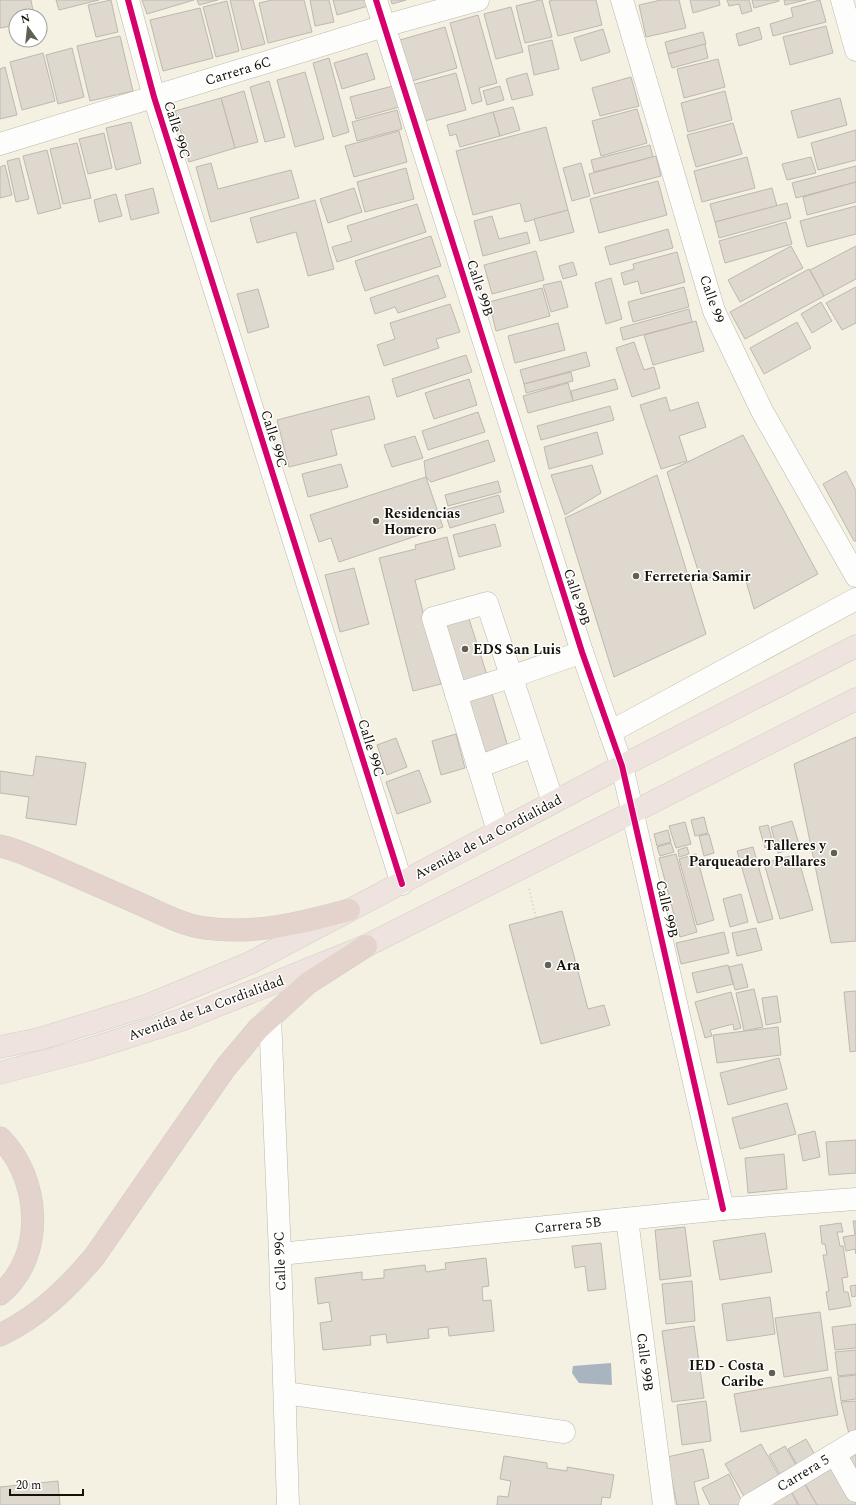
<svg xmlns="http://www.w3.org/2000/svg" width="856" height="1505" font-family="Spectral,serif">
<rect width="100%" height="100%" fill="#f4f0e2"/>
<!-- water -->
<path fill="#a8b4c0" d="M611,1363L612,1385L579,1383L572,1373L573,1366Z"/>
<!-- building -->
<g fill="#ded8ce" stroke="#beb8af">
<path d="M0,0H31L34,16H16V25L0,28Z"/>
<path d="M56,0H99L59,10Z"/>
<path d="M111,0L118,32L96,37L88,5Z"/>
<path d="M142,0H194L147,14Z"/>
<path d="M197,0H218L199,5Z"/>
<path d="M230,0H253L265,44L242,50Z"/>
<path d="M272,0H304L312,32L268,43L259,3Z"/>
<path d="M310,0H329L334,22L315,26Z"/>
<path d="M333,0H367L368,6L337,15Z"/>
<path d="M391,0H406L392,4Z"/>
<path d="M540,0H542L552,37L525,43L516,6Z"/>
<path d="M553,0H596L602,25L558,36L549,1Z"/>
<path d="M661,0H679L686,28L646,37L639,5Z"/>
<path d="M690,0H719L720,5L693,13Z"/>
<path d="M727,0H749L752,11L742,14L739,4L729,6Z"/>
<path d="M752,0H779V1L754,8Z"/>
<path d="M784,0H806L785,5Z"/>
<path d="M820,0L826,22L773,36L770,24L793,17L791,8Z"/>
<path d="M227,1L239,51L216,57L203,7Z"/>
<path d="M511,7L523,52L496,59L484,14Z"/>
<path d="M200,8L213,58L163,71L150,20Z"/>
<path d="M478,15L497,83L479,88L482,101L472,104L450,23Z"/>
<path d="M826,26L833,53L790,65L783,37Z"/>
<path d="M445,27L457,68L412,81L400,40Z"/>
<path d="M759,27L762,39L739,46L736,34Z"/>
<path d="M603,29L610,52L581,61L574,38Z"/>
<path d="M703,32L706,44L668,54L665,42Z"/>
<path d="M120,36L133,91L90,101L77,46Z"/>
<path d="M552,40L559,69L534,75L528,46Z"/>
<path d="M705,44L708,58L672,68L668,54Z"/>
<path d="M72,48L84,97L58,104L46,55Z"/>
<path d="M43,53L55,101L22,110L10,62Z"/>
<path d="M367,53L375,79L342,89L334,63Z"/>
<path d="M329,58L349,132L333,137L313,63Z"/>
<path d="M718,59L725,87L684,98L677,69Z"/>
<path d="M5,67L17,115L0,119V69Z"/>
<path d="M305,72L324,139L295,147L277,80Z"/>
<path d="M456,73L466,110L421,122L411,85Z"/>
<path d="M527,73L533,95L512,100L506,79Z"/>
<path d="M631,77L639,106L600,116L592,88Z"/>
<path d="M269,81L285,137L265,142L250,87Z"/>
<path d="M393,86L399,107L356,119L350,97Z"/>
<path d="M500,86L504,100L487,105L483,91Z"/>
<path d="M244,91L258,142L235,148L221,98Z"/>
<path d="M725,91L732,120L688,132L681,103Z"/>
<path d="M221,98L235,148L189,162L175,111Z"/>
<path d="M840,98L847,125L798,138L791,111Z"/>
<path d="M513,107L520,130L500,136L493,112Z"/>
<path d="M637,109L647,143L601,156L592,121Z"/>
<path d="M397,110L402,129L357,141L352,122Z"/>
<path d="M493,112L500,136L460,147L456,134L450,136L447,125Z"/>
<path d="M131,122L141,163L116,170L106,128Z"/>
<path d="M733,123L742,154L696,167L687,135Z"/>
<path d="M546,127L568,210L525,222L520,203L473,215L456,151Z"/>
<path d="M856,130V160L818,170L811,143Z"/>
<path d="M399,131L407,162L354,177L345,146Z"/>
<path d="M104,133L112,168L88,174L79,139Z"/>
<path d="M77,143L91,198L63,204L50,149Z"/>
<path d="M650,145L653,157L594,172L591,160Z"/>
<path d="M47,150L61,208L38,214L23,156Z"/>
<path d="M656,156L661,176L594,194L589,174Z"/>
<path d="M747,157L755,188L702,202L694,171Z"/>
<path d="M811,157L816,173L787,180L782,164Z"/>
<path d="M19,158L29,199L16,202L7,161Z"/>
<path d="M211,163L218,189L291,170L299,198L211,222L196,167Z"/>
<path d="M581,163L590,196L572,201L563,168Z"/>
<path d="M5,165L12,195L0,198V167Z"/>
<path d="M856,166V182L796,198L792,183Z"/>
<path d="M406,168L414,199L365,212L357,182Z"/>
<path d="M658,181L667,215L599,233L590,199Z"/>
<path d="M856,182V202L807,215L803,197Z"/>
<path d="M153,188L159,213L131,220L125,195Z"/>
<path d="M354,188L362,212L328,223L320,199Z"/>
<path d="M772,188L777,206L715,222L710,204Z"/>
<path d="M116,194L122,216L99,222L94,200Z"/>
<path d="M315,200L334,269L308,276L296,232L257,243L250,218Z"/>
<path d="M787,203L791,218L719,238L715,222Z"/>
<path d="M417,204L426,232L337,262L332,247L352,241L347,226Z"/>
<path d="M856,206V234L807,247L800,221Z"/>
<path d="M568,210L574,232L540,241L534,219Z"/>
<path d="M492,216L499,239L527,232L530,243L483,256L474,221Z"/>
<path d="M786,222L792,244L725,263L719,241Z"/>
<path d="M668,229L673,248L610,265L605,247Z"/>
<path d="M431,236L441,266L365,291L355,261Z"/>
<path d="M791,246L803,268L740,302L728,280Z"/>
<path d="M856,246V279L824,296L810,270Z"/>
<path d="M536,251L544,280L492,294L484,265Z"/>
<path d="M677,252L685,282L641,294L638,281L624,285L621,273L634,269L633,264Z"/>
<path d="M573,262L577,275L563,279L559,266Z"/>
<path d="M809,269L824,296L745,339L730,312Z"/>
<path d="M438,275L446,297L398,313L395,307L375,314L370,298Z"/>
<path d="M611,278L622,319L606,324L595,283Z"/>
<path d="M561,281L568,307L551,312L543,285Z"/>
<path d="M684,287L689,307L633,322L628,302Z"/>
<path d="M856,287V323L842,330L826,303Z"/>
<path d="M542,288L550,316L496,331L489,302Z"/>
<path d="M258,289L269,327L248,333L237,294Z"/>
<path d="M821,302L832,321L812,333L801,314Z"/>
<path d="M450,304L460,332L436,339L439,348L384,366L377,345L395,339L390,323Z"/>
<path d="M689,309L692,322L623,340L620,328Z"/>
<path d="M696,321L704,351L653,365L644,335Z"/>
<path d="M797,322L811,348L764,374L750,348Z"/>
<path d="M558,323L565,350L515,363L508,336Z"/>
<path d="M634,342L644,370L654,367L660,388L632,397L616,348Z"/>
<path d="M586,352L590,366L524,384L520,370Z"/>
<path d="M466,355L472,372L397,397L392,379Z"/>
<path d="M571,372L573,381L526,393L524,384Z"/>
<path d="M469,379L477,405L434,419L425,393Z"/>
<path d="M615,379L618,389L573,401L571,391Z"/>
<path d="M568,383L573,401L528,413L523,396Z"/>
<path d="M369,396L375,419L331,430L337,455L289,467L277,420Z"/>
<path d="M666,397L670,411L698,402L706,427L679,436L687,461L661,469L640,405Z"/>
<path d="M610,406L614,420L541,440L537,426Z"/>
<path d="M478,412L485,432L428,450L422,431Z"/>
<path d="M597,432L603,454L549,469L544,447Z"/>
<path d="M743,435L818,574L754,609L743,570L701,580L667,472Z"/>
<path d="M415,436L423,458L392,467L384,445Z"/>
<path d="M488,440L495,461L431,482L426,477L424,461Z"/>
<path d="M341,464L348,487L308,497L302,474Z"/>
<path d="M592,465L601,493L565,515L551,475Z"/>
<path d="M846,471L856,491V541H854L823,484Z"/>
<path d="M657,475L706,634L614,677L565,518Z"/>
<path d="M426,477L443,527L339,562L331,538L319,542L310,515Z"/>
<path d="M498,481L501,492L448,506L445,495Z"/>
<path d="M499,495L504,512L450,528L444,510Z"/>
<path d="M495,524L501,546L459,557L453,535Z"/>
<path d="M447,537L455,569L415,580L441,684L413,691L379,558L416,549L415,545Z"/>
<path d="M354,568L369,624L340,632L325,575Z"/>
<path d="M468,616L487,675L462,683L443,624Z"/>
<path d="M490,687L508,747L484,755L465,694Z"/>
<path d="M456,734L465,768L441,775L432,741Z"/>
<path d="M856,737V941L831,943L794,764Z"/>
<path d="M396,738L407,767L387,775L377,745Z"/>
<path d="M36,756L86,763L76,825L26,818L29,797L0,793V771L33,776Z"/>
<path d="M419,770L431,802L397,814L386,782Z"/>
<path d="M704,817L708,833L695,836L691,820Z"/>
<path d="M792,821L800,847L778,853L771,827Z"/>
<path d="M685,822L691,844L676,848L669,826Z"/>
<path d="M768,825L774,846L765,848L759,827Z"/>
<path d="M668,830L671,842L657,846L654,834Z"/>
<path d="M709,834L714,853L704,856L699,836Z"/>
<path d="M671,843L674,852L660,856L657,847Z"/>
<path d="M687,847L689,854L679,857L678,850Z"/>
<path d="M753,847L773,919L758,923L737,851Z"/>
<path d="M676,854L697,932L680,937L659,858Z"/>
<path d="M696,854L714,920L697,925L679,859Z"/>
<path d="M797,854L813,910L780,919L764,863Z"/>
<path d="M741,894L748,922L730,927L723,899Z"/>
<path d="M562,911L588,1009L604,1005L610,1025L541,1044L509,925Z"/>
<path d="M756,928L762,950L737,956L732,933Z"/>
<path d="M724,932L729,953L681,964L676,943Z"/>
<path d="M742,964L748,987L735,990L729,967Z"/>
<path d="M728,965L733,984L697,993L692,973Z"/>
<path d="M754,989L763,1027L744,1031L736,993Z"/>
<path d="M856,991V1051L850,1052L844,992Z"/>
<path d="M731,992L741,1028L734,1030L733,1024L710,1030L712,1036L705,1038L695,1002Z"/>
<path d="M777,996L781,1022L766,1025L762,998Z"/>
<path d="M778,1027L781,1055L717,1063L713,1035Z"/>
<path d="M779,1058L787,1089L728,1105L720,1073Z"/>
<path d="M787,1103L796,1134L740,1149L732,1118Z"/>
<path d="M815,1131L820,1157L803,1161L798,1135Z"/>
<path d="M856,1140V1173L829,1175L826,1142Z"/>
<path d="M784,1154L787,1189L748,1193L745,1158Z"/>
<path d="M853,1221H856V1254L855,1249L846,1251L843,1237L855,1235Z"/>
<path d="M841,1223L843,1232H837L840,1246H843L848,1277L842,1278L844,1292H848L851,1306L829,1310L826,1292L829,1291L823,1255H827L825,1244H822L820,1226Z"/>
<path d="M685,1227L691,1276L660,1280L655,1230Z"/>
<path d="M765,1233L772,1272L720,1280L713,1241Z"/>
<path d="M601,1243L606,1289L588,1291L585,1266L575,1268L572,1246Z"/>
<path d="M486,1258L489,1286L482,1287L483,1301L491,1300L494,1331L449,1336L448,1327L428,1329L429,1338L387,1343L386,1334L370,1336L371,1345L323,1350L320,1323L332,1321L329,1302L318,1304L315,1278L362,1272V1280L384,1278V1270L425,1265L426,1272L446,1269L445,1263Z"/>
<path d="M692,1281L695,1321L666,1324L662,1284Z"/>
<path d="M856,1285V1296L852,1297L850,1286Z"/>
<path d="M770,1297L775,1334L727,1341L722,1304Z"/>
<path d="M820,1312L828,1370L784,1377L775,1318Z"/>
<path d="M856,1324V1348L835,1350L832,1327Z"/>
<path d="M694,1326L704,1398L672,1402L662,1331Z"/>
<path d="M856,1350V1374L838,1376L835,1352Z"/>
<path d="M856,1375V1399L841,1401L838,1377Z"/>
<path d="M831,1377L838,1415L741,1432L734,1394Z"/>
<path d="M706,1401L711,1441L682,1445L677,1405Z"/>
<path d="M856,1401V1431L849,1434L841,1402Z"/>
<path d="M806,1439L819,1462L801,1472L788,1449Z"/>
<path d="M761,1444L783,1483L748,1503L725,1464Z"/>
<path d="M785,1446L800,1472L784,1482L769,1455Z"/>
<path d="M703,1449L709,1478L694,1482L699,1505H677L667,1457Z"/>
<path d="M856,1451V1480L843,1459Z"/>
<path d="M504,1456L547,1463V1468L567,1471V1467L614,1475L610,1498L602,1497L601,1505H497L498,1496L508,1497L511,1481L500,1479Z"/>
<path d="M836,1464L856,1499V1504L854,1505H817L804,1482Z"/>
<path d="M729,1474L743,1504L741,1505H710L702,1488Z"/>
<path d="M58,1481L60,1505H0V1487Z"/>
<path d="M804,1483L817,1505H799L790,1490Z"/>
<path d="M791,1491L798,1505H775L773,1502Z"/>
</g>
<g fill="none" stroke-linecap="round" stroke-linejoin="round">
<defs>
<g id="minor">
<path d="M128,0L154,97L402,884"/>
<path d="M376,0L582,652L622,766L723,1209"/>
<path d="M622,0L714,311L762,411L856,576"/>
<path d="M842,0L856,50"/>
<path d="M0,144L384,26L478,0"/>
<path d="M456,694L511,677L582,652"/>
<path d="M610,732L856,599"/>
<path d="M478,767L534,746"/>
<path d="M498,831L433,618L487,603L553,802"/>
<path d="M270,1017L280,1254L288,1505"/>
<path d="M627,1219L664,1505"/>
<path d="M280,1254L723,1209L856,1199"/>
<path d="M285,1393L564,1432"/>
<path d="M835,1454L856,1491"/>
<path d="M750,1505L856,1441"/>
</g>
<g id="major">
<path d="M0,1047L39,1039L146,1006L250,963L622,766L856,646"/>
<path d="M0,1073L87,1050L181,1020L366,946L633,812L856,699"/>
</g>
<g id="highway">
<path d="M0,846C18,850 34,858 51,865C81,878 110,891 140,904C161,913 182,925 205,928C254,935 302,923 349,910"/>
<path d="M0,1138C40,1177 47,1256 0,1294"/>
<path d="M0,1335C38,1317 67,1289 94,1257L226,1067L258,1029L308,983L366,946"/>
</g>
</defs>
<!-- minor casing -->
<use href="#minor" stroke="#bbb8ad" stroke-width="23"/>
<!-- major casing -->
<use href="#major" stroke="#d1cfc8" stroke-width="23"/>
<!-- highway casing -->
<use href="#highway" stroke="#d1cfc8" stroke-width="23"/>
<!-- path -->
<path stroke="#d6d5d1" stroke-width="2.5" stroke-dasharray="1 3" stroke-linecap="butt" d="M529,889L536,918"/>
<!-- minor -->
<use href="#minor" stroke="#fdfdfb" stroke-width="22"/>
<!-- major -->
<use href="#major" stroke="#eee3df" stroke-width="22"/>
<!-- highway -->
<use href="#highway" stroke="#e3d3cc" stroke-width="22"/>
<defs>
<g id="cycleway">
<path d="M128,0L154,97L402,884"/>
<path d="M376,0L582,652L622,766L723,1209"/>
</g>
</defs>
<!-- cycleway casing -->
<use href="#cycleway" stroke="#fff" stroke-width="8"/>
<!-- cycleway -->
<use href="#cycleway" stroke="#d6006c" stroke-width="6"/>
</g>
<!-- markers -->
<g fill="#626055" stroke="#fff" stroke-width="1.5">
<circle cx="376" cy="521" r="4"/>
<circle cx="636" cy="576" r="4"/>
<circle cx="465" cy="649" r="4"/>
<circle cx="834" cy="853" r="4"/>
<circle cx="548" cy="965" r="4"/>
<circle cx="772" cy="1373" r="4"/>
</g>
<g text-anchor="middle" dominant-baseline="central" stroke-width="3" stroke-linejoin="round" paint-order="stroke">
<!-- street labels -->
<g font-size="14" fill="#141209" stroke="#fff">
<text transform="translate(238 71) rotate(-17)">Carrera 6C</text>
<text transform="translate(177 130) rotate(73)">Calle 99C</text>
<text transform="translate(480 288) rotate(72)">Calle 99B</text>
<text transform="translate(712 299) rotate(71)">Calle 99</text>
<text transform="translate(274 439) rotate(73)">Calle 99C</text>
<text transform="translate(577 597) rotate(72)">Calle 99B</text>
<text transform="translate(371 748) rotate(73)">Calle 99C</text>
<text transform="translate(488 837) rotate(-28)">Avenida de La Cordialidad</text>
<text transform="translate(667 909) rotate(77)">Calle 99B</text>
<text transform="translate(206 1008) rotate(-20)">Avenida de La Cordialidad</text>
<text transform="translate(568 1225) rotate(-6)">Carrera 5B</text>
<text transform="translate(280 1261) rotate(-92)">Calle 99C</text>
<text transform="translate(645 1362) rotate(83)">Calle 99B</text>
<text transform="translate(803 1473) rotate(-31)">Carrera 5</text>
</g>
<!-- poi labels -->
<g font-size="14" font-weight="bold" fill="#141209" stroke="#fff" text-anchor="start">
<text x="384" y="513">Residencias<tspan x="384" dy="16">Homero</tspan></text>
<text x="644" y="576">Ferreteria Samir</text>
<text x="473" y="649">EDS San Luis</text>
<text x="826" y="845" text-anchor="end">Talleres y<tspan x="826" dy="16">Parqueadero Pallares</tspan></text>
<text x="556" y="965">Ara</text>
<text x="764" y="1365" text-anchor="end">IED - Costa<tspan x="764" dy="16">Caribe</tspan></text>
</g>
</g>
<!-- north arrow -->
<g transform="translate(28 28) rotate(345)"><circle r="19" fill="#ffffff" stroke="#a1a09d"/>
<path d="M0-3L7 15L0 10L-7 15Z" fill="#626055"/>
<text y="-6" font-size="11" font-weight="bold" text-anchor="middle" fill="#141209">N</text>
</g>
<!-- scale -->
<path d="M10 1489v6h73v-6" fill="none" stroke="#141209" stroke-width="2"/>
<text x="16" y="1489" font-size="12" fill="#141209" stroke="#ffffff" stroke-width="3" paint-order="stroke">20 m</text>
</svg>
